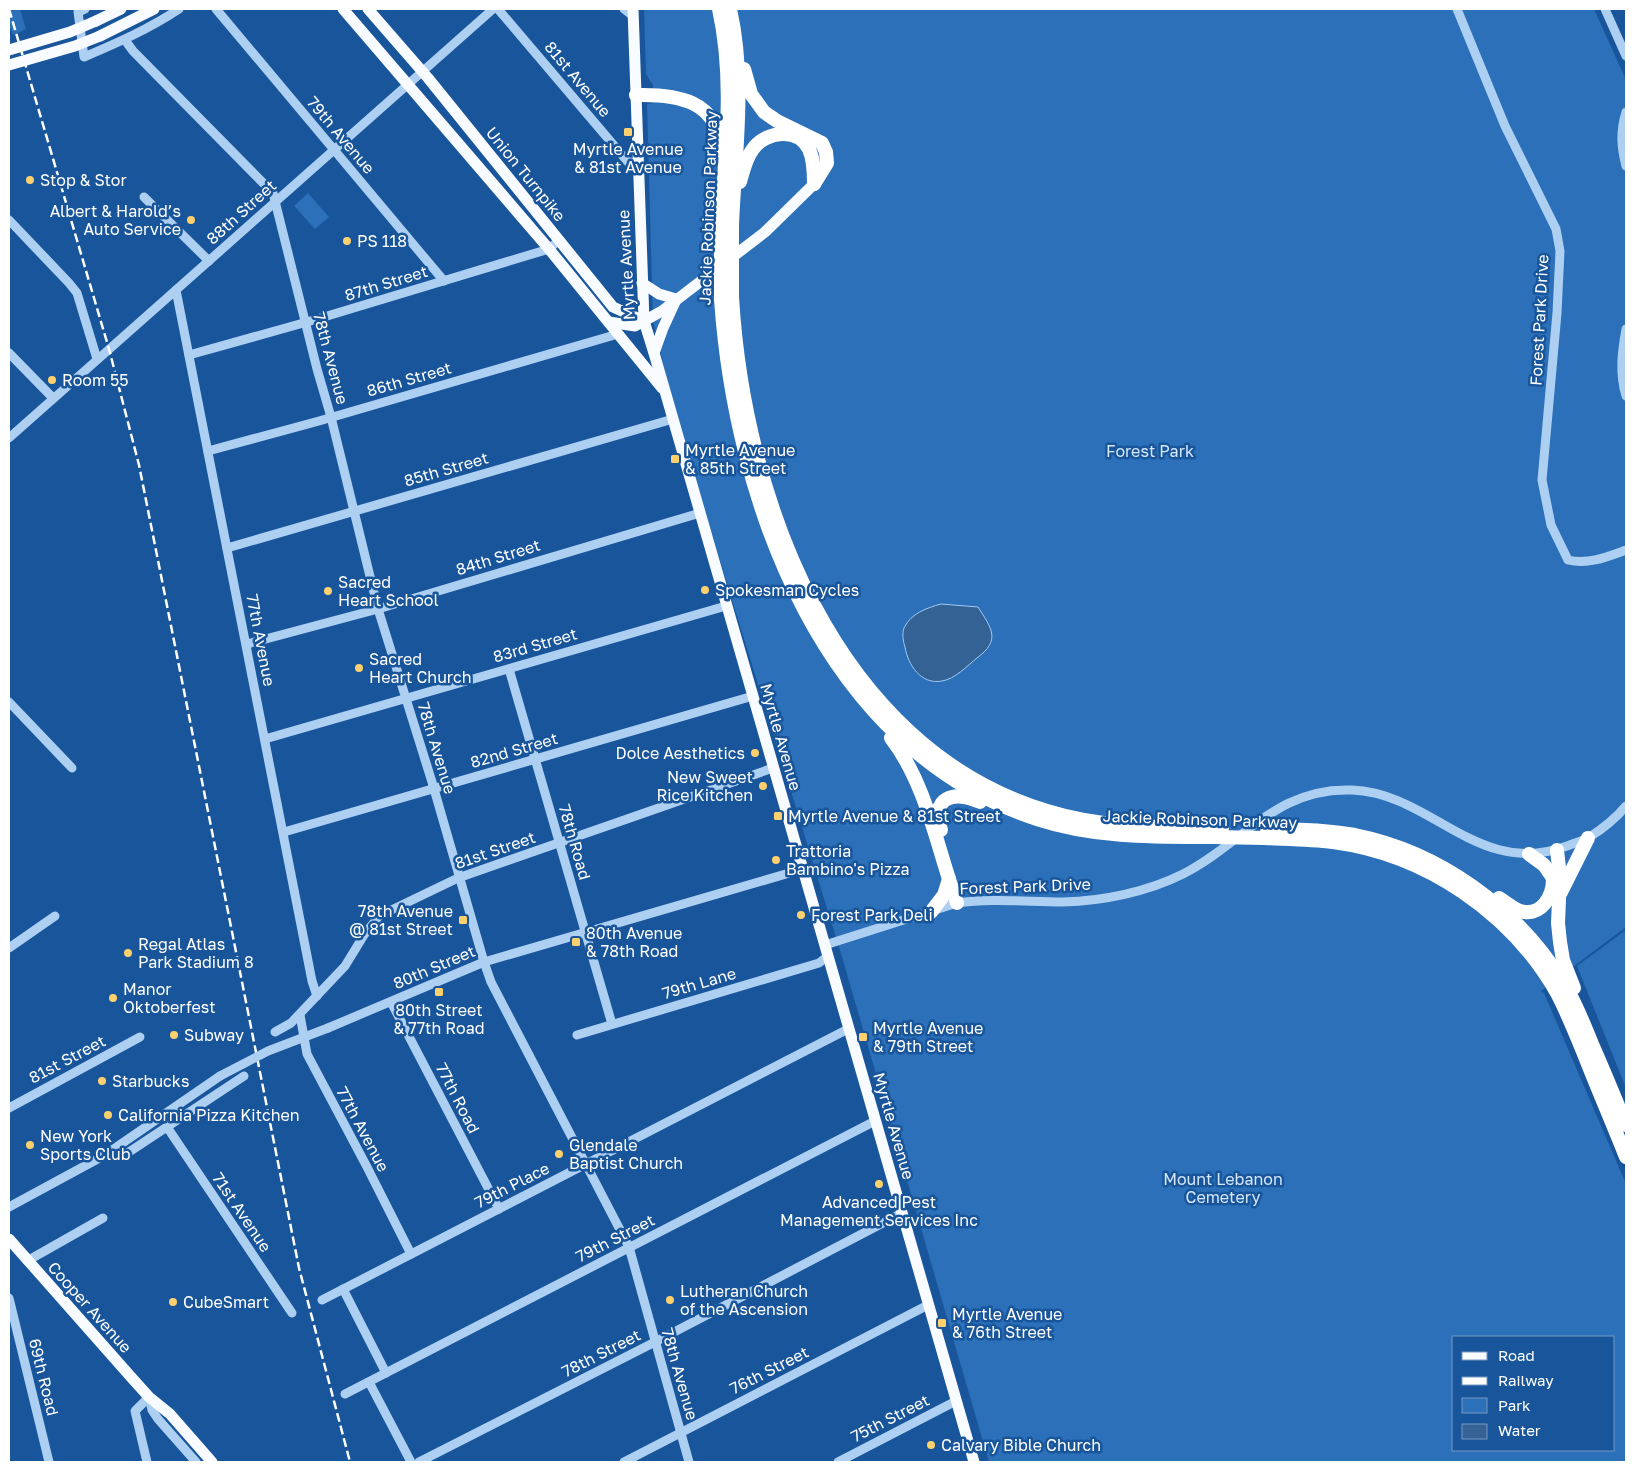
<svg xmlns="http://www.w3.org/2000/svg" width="1635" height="1471" font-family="'Golos Text',sans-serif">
<rect width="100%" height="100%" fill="#18559b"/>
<!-- green -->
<g fill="#2b70b8" fill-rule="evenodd">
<path d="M9,9H20L26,29L13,35L9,24Z"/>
<path d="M644,9H1594L1626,80V927L1541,991L1544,993L1626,1184V1462H989L842,957L676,418L653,321L647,104L653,103V85L646,74ZM1454,1337H1614V1450H1454Z"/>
<path d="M308,193L329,217L315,229L294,206Z"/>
<path d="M1626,930V1088L1577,966Z"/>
</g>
<!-- water -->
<path fill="#356294" stroke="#a0caf4" d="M941,604L978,607C992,629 1001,640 977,658C967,666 955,679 942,681C921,685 908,665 905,647C903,641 902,634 904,628C911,613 927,608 941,604Z"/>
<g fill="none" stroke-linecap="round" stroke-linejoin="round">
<!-- minor -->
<g stroke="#adcff2" stroke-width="9">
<path d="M85,9L78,12L84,57C117,43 149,29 179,9"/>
<path d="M216,9L444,281"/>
<path d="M498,9L628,162L638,163"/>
<path d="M624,9L633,16"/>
<path d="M1457,9L1505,126L1556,229L1560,251L1557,313L1542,480L1551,525L1568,560C1588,565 1607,557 1626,550"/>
<path d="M1605,9L1626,56"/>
<path d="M125,40L133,51L273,193L317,369L331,417L378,609L432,782L484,962L491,982L629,1247L689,1462"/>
<path d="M1626,112C1620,131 1621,147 1626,166"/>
<path d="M144,197L209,261"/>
<path d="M9,220L69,283L77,293L97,359"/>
<path d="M176,290L312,981L317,996"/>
<path d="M1626,329C1622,351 1619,373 1626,396"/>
<path d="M9,353L53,398"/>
<path d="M189,355L314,320L549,249L558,241"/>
<path d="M9,438L493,9"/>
<path d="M208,451L319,421L618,334"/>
<path d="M227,548L673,419"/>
<path d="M247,644L378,609L700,513"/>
<path d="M509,669L612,1024"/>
<path d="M9,702L72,768"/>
<path d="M265,739L726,606"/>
<path d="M284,832L753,696"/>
<path d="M825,945L957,903C992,898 1028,902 1063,902C1103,901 1147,892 1183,874C1244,843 1276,787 1352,790C1432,793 1478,879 1567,846C1574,843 1582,841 1588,838C1601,830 1616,818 1626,806"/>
<path d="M9,948L55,916"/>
<path d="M391,1002L499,1209"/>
<path d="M300,1015L307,1054L367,1167L411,1254"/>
<path d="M328,1028L484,962L803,869"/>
<path d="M275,1032L291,1023L345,966L364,935L379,916L458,878L773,768"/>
<path d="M577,1035L819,963L828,956"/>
<path d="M9,1108L140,1037"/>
<path d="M167,1127L292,1313"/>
<path d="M105,1155L126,1154L244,1076"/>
<path d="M9,1207L105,1155L220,1076"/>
<path d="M27,1261L103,1218"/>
<path d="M343,1289L386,1373"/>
<path d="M9,1298L49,1462"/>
<path d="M322,1300L848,1029"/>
<path d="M369,1382L411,1462"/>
<path d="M345,1394L875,1121"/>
<path d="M149,1397L152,1410L158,1419L196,1462"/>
<path d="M147,1462L135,1411L149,1397"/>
<path d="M419,1462L655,1342L902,1213"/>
<path d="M624,1462L928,1305"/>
<path d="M838,1462L956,1401"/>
</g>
<!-- major -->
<g stroke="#f8fbff" stroke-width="11">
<path d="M343,9L549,249L662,388"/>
<path d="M368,9L428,78L613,307L644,321"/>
<path d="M633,9L644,321L654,353L974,1462"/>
<path d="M96,21L121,9"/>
<path d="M100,36L154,9"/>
<path d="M642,283L659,294L676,299"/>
<path d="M609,322L635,326L662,311L765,232L814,184"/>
<path d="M654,353L663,328L675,302"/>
<path d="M9,1239L131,1377L149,1397L170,1414L212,1462"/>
</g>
<!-- highway -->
<g stroke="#fff" stroke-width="14">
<path d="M719,9C735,81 725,152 721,225"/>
<path d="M730,9C746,80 735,153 732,225"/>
<path d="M744,69L751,94L764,112L777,121L822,143L826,152L827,163L814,184"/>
<path d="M636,95C677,94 719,100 721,151"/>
<path d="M740,182C743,171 746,158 753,149C766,131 798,127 809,149C814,160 814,173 814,184"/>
<path d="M732,297C744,498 834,747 1047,811C1105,829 1162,827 1222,828"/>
<path d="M721,299C735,503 824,750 1037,819C1095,838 1154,837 1214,837"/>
<path d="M891,738C927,785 937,848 957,903"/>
<path d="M1267,829C1297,829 1326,830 1355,835C1440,852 1515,907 1561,979C1574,999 1583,1022 1592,1044C1604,1071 1615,1098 1626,1125"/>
<path d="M941,830C930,797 954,790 980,802"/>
<path d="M1265,838C1287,839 1310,839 1333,842C1425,854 1511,912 1557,993C1568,1014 1577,1037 1586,1059C1599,1092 1613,1124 1626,1157"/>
<path d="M1557,850L1560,877L1558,923L1560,942L1563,960L1574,988"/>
<path d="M1529,854L1544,865L1553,878"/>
<path d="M1561,892L1588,838"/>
<path d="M1499,898C1506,902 1512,908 1520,911C1541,917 1553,897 1553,879"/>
<path d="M931,912L944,895L949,879"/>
</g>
<!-- rail -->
<path stroke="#fff" stroke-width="2.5" stroke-dasharray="9 4" stroke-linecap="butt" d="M9,9L109,349L139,465L299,1268L350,1462"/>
<!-- minor-bridge -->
<path stroke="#adcff2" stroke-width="9" d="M220,1076L268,1051L328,1028"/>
<!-- major-bridge -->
<g stroke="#f8fbff" stroke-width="11">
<path d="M9,50L70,32L96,21"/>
<path d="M9,65L75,46L100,36"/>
</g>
<!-- highway-bridge -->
<g stroke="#fff" stroke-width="14">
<path d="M732,297V225"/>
<path d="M721,299V225"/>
<path d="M1214,837L1265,838"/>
</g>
</g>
<!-- markers -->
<g fill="#ffd06e" stroke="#18559b" stroke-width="2">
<rect x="623" y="127" width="10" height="10" rx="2.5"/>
<circle cx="30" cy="180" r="5"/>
<circle cx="191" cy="220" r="5"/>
<circle cx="347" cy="241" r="5"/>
<circle cx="52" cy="380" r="5"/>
<rect x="670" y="454" width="10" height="10" rx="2.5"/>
<circle cx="705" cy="590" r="5"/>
<circle cx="328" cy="591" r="5"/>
<circle cx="359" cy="668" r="5"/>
<circle cx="755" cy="753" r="5"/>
<circle cx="763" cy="786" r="5"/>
<rect x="773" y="811" width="10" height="10" rx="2.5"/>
<circle cx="776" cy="860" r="5"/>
<circle cx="801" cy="915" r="5"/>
<rect x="458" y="915" width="10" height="10" rx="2.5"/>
<rect x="571" y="937" width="10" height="10" rx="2.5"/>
<circle cx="128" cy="953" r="5"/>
<rect x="434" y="987" width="10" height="10" rx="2.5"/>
<circle cx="113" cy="998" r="5"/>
<circle cx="174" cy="1035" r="5"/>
<rect x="858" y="1032" width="10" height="10" rx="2.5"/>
<circle cx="102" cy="1081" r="5"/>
<circle cx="108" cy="1115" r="5"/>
<circle cx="30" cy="1145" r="5"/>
<circle cx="559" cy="1154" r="5"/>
<circle cx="879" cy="1184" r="5"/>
<circle cx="670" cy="1300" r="5"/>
<circle cx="173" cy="1302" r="5"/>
<rect x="937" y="1318" width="10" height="10" rx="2.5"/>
<circle cx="931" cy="1445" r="5"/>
</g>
<g text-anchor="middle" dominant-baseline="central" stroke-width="5" stroke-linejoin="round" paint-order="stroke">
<!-- street labels -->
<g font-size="16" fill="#fff" stroke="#18559b">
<text transform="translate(578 79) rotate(50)">81st Avenue</text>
<text transform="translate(341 135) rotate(50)">79th Avenue</text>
<text transform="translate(526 174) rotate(51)">Union Turnpike</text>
<text transform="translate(708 208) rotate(-88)">Jackie Robinson Parkway</text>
<text transform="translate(241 212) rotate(-42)">88th Street</text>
<text transform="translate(626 265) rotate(-93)">Myrtle Avenue</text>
<text transform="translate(386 283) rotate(-17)">87th Street</text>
<text transform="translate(1539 320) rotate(-87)">Forest Park Drive</text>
<text transform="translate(331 358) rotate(75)">78th Avenue</text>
<text transform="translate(409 379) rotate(-16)">86th Street</text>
<text transform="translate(446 469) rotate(-16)">85th Street</text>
<text transform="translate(498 557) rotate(-17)">84th Street</text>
<text transform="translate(261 640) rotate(79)">77th Avenue</text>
<text transform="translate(535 645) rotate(-16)">83rd Street</text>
<text transform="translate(781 737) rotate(74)">Myrtle Avenue</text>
<text transform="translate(437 748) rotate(73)">78th Avenue</text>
<text transform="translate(514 750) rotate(-16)">82nd Street</text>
<text transform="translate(1200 819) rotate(2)">Jackie Robinson Parkway</text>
<text transform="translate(575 842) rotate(74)">78th Road</text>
<text transform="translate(495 850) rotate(-19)">81st Street</text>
<text transform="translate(1025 886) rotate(-2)">Forest Park Drive</text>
<text transform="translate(434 967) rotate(-23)">80th Street</text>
<text transform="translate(699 983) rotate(-16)">79th Lane</text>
<text transform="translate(67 1059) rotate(-28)">81st Street</text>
<text transform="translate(458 1098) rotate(63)">77th Road</text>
<text transform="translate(894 1126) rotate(74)">Myrtle Avenue</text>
<text transform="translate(363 1129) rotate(62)">77th Avenue</text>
<text transform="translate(512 1185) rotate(-27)">79th Place</text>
<text transform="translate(242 1212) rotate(56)">71st Avenue</text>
<text transform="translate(615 1238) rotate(-27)">79th Street</text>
<text transform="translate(90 1307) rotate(48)">Cooper Avenue</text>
<text transform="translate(601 1353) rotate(-27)">78th Street</text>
<text transform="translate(769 1370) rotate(-27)">76th Street</text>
<text transform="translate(680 1374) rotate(74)">78th Avenue</text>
<text transform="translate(44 1377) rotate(76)">69th Road</text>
<text transform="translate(890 1418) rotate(-27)">75th Street</text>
</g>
<!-- poi labels -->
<g font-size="16" fill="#fff" stroke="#18559b" text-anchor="start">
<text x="628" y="149" text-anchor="middle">Myrtle Avenue<tspan x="628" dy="18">&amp; 81st Avenue</tspan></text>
<text x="40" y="180">Stop &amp; Stor</text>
<text x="181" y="211" text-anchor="end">Albert &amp; Harold’s<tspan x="181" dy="18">Auto Service</tspan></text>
<text x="357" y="241">PS 118</text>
<text x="62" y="380">Room 55</text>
<text x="685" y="450">Myrtle Avenue<tspan x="685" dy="18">&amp; 85th Street</tspan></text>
<text x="338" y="582">Sacred<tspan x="338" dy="18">Heart School</tspan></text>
<text x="715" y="590">Spokesman Cycles</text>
<text x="369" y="659">Sacred<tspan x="369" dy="18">Heart Church</tspan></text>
<text x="745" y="753" text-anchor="end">Dolce Aesthetics</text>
<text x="753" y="777" text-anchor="end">New Sweet<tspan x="753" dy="18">Rice Kitchen</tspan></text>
<text x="788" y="816">Myrtle Avenue &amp; 81st Street</text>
<text x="786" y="851">Trattoria<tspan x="786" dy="18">Bambino's Pizza</tspan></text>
<text x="453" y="911" text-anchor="end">78th Avenue<tspan x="453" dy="18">@ 81st Street</tspan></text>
<text x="811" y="915">Forest Park Deli</text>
<text x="586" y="933">80th Avenue<tspan x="586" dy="18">&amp; 78th Road</tspan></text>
<text x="138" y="944">Regal Atlas<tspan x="138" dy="18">Park Stadium 8</tspan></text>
<text x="123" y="989">Manor<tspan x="123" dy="18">Oktoberfest</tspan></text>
<text x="439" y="1010" text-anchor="middle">80th Street<tspan x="439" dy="18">&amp; 77th Road</tspan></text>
<text x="873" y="1028">Myrtle Avenue<tspan x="873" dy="18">&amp; 79th Street</tspan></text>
<text x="184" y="1035">Subway</text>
<text x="112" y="1081">Starbucks</text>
<text x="118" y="1115">California Pizza Kitchen</text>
<text x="40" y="1136">New York<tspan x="40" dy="18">Sports Club</tspan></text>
<text x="569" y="1145">Glendale<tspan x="569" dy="18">Baptist Church</tspan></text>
<text x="879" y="1202" text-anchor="middle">Advanced Pest<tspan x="879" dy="18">Management Services Inc</tspan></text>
<text x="680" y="1291">Lutheran Church<tspan x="680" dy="18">of the Ascension</tspan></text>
<text x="183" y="1302">CubeSmart</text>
<text x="952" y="1314">Myrtle Avenue<tspan x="952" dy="18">&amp; 76th Street</tspan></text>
<text x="941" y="1445">Calvary Bible Church</text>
</g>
<!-- park labels -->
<g font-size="16" fill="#d5e8fc" stroke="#18559b">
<text x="1150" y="451">Forest Park</text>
<text x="1223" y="1179">Mount Lebanon<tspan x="1223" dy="18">Cemetery</tspan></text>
</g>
</g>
<!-- border -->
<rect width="1635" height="1471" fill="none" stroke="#ffffff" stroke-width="20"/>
<!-- legend -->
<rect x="1452" y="1336" width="162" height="115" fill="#18559b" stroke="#7499c3"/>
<rect x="1462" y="1352" width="25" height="8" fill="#f8fbff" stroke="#7499c3"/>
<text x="1498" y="1361" font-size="15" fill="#ffffff">Road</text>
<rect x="1462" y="1377" width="25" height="8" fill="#ffffff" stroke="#7499c3"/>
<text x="1498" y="1386" font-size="15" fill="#ffffff">Railway</text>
<rect x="1462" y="1398" width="25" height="15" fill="#2b70b8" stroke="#7499c3"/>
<text x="1498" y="1411" font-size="15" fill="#ffffff">Park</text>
<rect x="1462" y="1424" width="25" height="15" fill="#356294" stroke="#7499c3"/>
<text x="1498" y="1436" font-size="15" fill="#ffffff">Water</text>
</svg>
